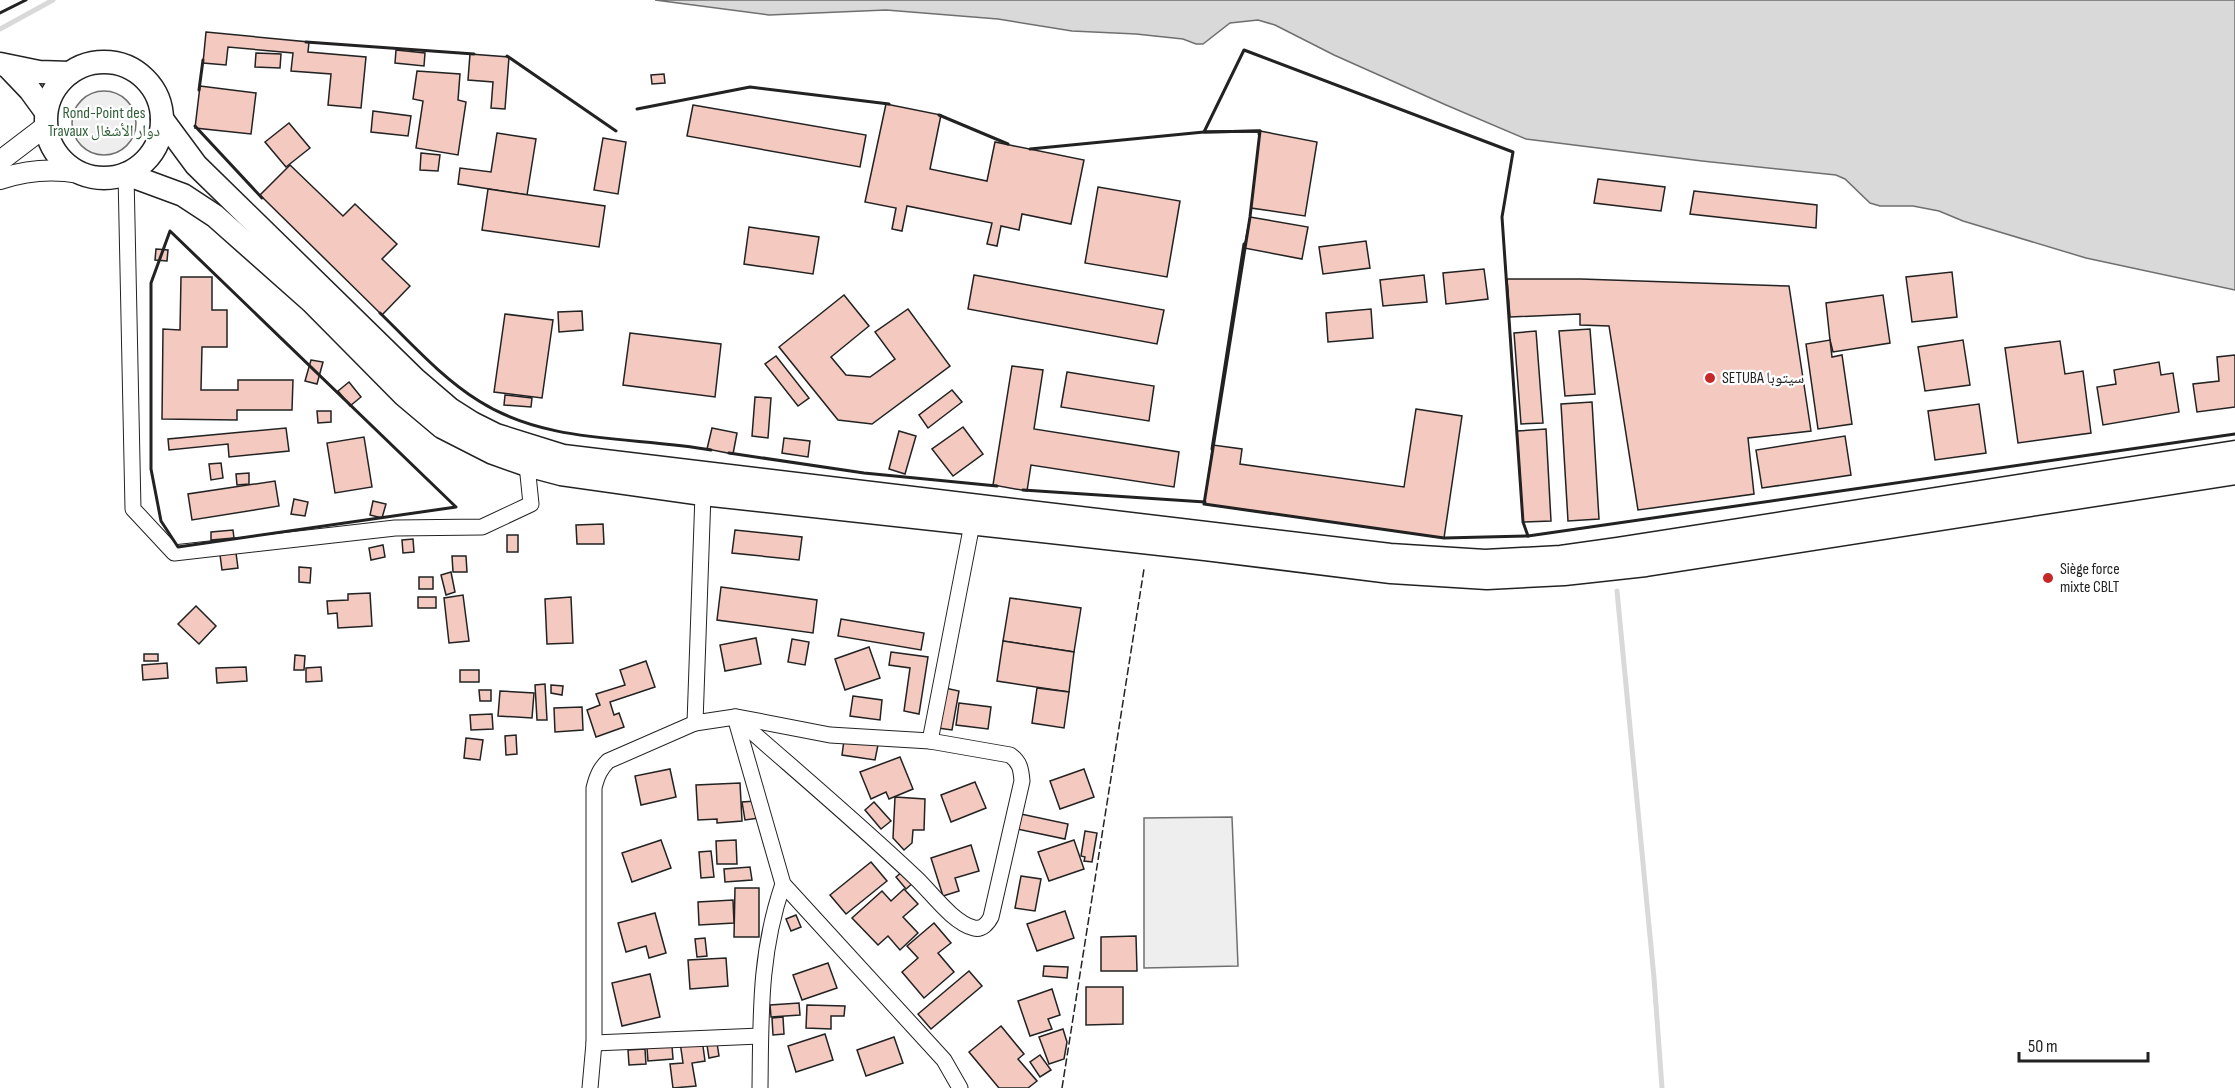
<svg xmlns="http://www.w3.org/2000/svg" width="2235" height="1088" font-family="'Sofia Sans Condensed','Noto Naskh Arabic',sans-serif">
<rect width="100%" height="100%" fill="#fff"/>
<!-- green -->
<g fill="#eee" stroke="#6f6f6f" stroke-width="1.5">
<circle cx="104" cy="123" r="32"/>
<path d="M1232,817L1238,966L1144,968V818Z"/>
</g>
<!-- water -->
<path fill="#d9d9d9" stroke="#6f6f6f" stroke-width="1.5" d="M655,0H2235V290L2086,258L1963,221L1939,211L1913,206H1880L1870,203L1845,179L1836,175L1702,161L1526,139L1446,105L1334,55L1275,25L1258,20L1230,23L1203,44H1196L1183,39L1136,34L1072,31L998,19L886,10L769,15Z"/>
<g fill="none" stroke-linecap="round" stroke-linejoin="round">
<!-- stream -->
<g stroke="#d9d9d9" stroke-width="5">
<path d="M0,29L53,0"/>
<path d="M1617,591L1654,978L1662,1088"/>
</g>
</g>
<!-- building -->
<g fill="#f3c9c0" stroke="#222" stroke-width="1.5">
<path d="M206,32L309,42L308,52L366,57L361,108L328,105L331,74L291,71L293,53L228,47L226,65L203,63Z"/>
<path d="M396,50L425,53L424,66L395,63Z"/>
<path d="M256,53L281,54L280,68L255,67Z"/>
<path d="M470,54L509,57L505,109L491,108L493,82L468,80Z"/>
<path d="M417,71L460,74L458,100L466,102L458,155L416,148L423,101L413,99Z"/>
<path d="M664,74L665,83L652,84L651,75Z"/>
<path d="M200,86L256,93L251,134L195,128Z"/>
<path d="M886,104L941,115L930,169L987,181L995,142L1084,160L1071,224L1022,214L1019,230L1001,226L997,246L987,244L992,223L907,206L902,231L892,229L896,208L865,202Z"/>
<path d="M693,105L866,135L860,167L687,136Z"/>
<path d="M373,111L411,116L408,136L371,132Z"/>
<path d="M289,123L310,148L286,167L265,142Z"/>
<path d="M1260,131L1317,142L1305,216L1251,208Z"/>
<path d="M497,133L536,139L527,195L458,184L460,168L491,172Z"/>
<path d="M603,138L626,142L618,194L594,190Z"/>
<path d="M421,153L440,155L438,171L420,170Z"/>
<path d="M290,165L343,216L355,204L397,244L382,259L410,286L382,315L260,195Z"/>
<path d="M1598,179L1665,187L1661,211L1594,203Z"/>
<path d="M1098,187L1180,201L1167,277L1085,263Z"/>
<path d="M488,189L605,206L599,247L482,230Z"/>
<path d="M1694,191L1817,205L1816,228L1690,214Z"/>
<path d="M1250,217L1308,227L1302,259L1244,248Z"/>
<path d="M749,227L819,237L813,274L744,264Z"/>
<path d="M1366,241L1370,268L1323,274L1319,247Z"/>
<path d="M156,249L168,250L167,261L155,260Z"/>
<path d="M1484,269L1488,299L1446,304L1443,273Z"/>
<path d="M1952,272L1957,317L1912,322L1906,277Z"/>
<path d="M974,275L1164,310L1157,344L968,309Z"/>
<path d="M1424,275L1427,302L1383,306L1380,280Z"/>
<path d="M181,277H212V310H227V347H202L201,390H238V380H293L292,410H237V420L162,419L163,329L180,330Z"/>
<path d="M1507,279H1581L1789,286L1811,431L1748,438L1754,494L1638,510L1609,326L1580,325V314L1510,317Z"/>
<path d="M844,295L869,326L831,357L846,375L870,377L895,359L875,332L908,309L950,366L872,424L838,420L779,347Z"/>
<path d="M1883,295L1890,343L1833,352L1830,340L1826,303Z"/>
<path d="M1371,309L1373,338L1328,342L1326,313Z"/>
<path d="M582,311L583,330L559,332L558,312Z"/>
<path d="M505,314L553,320L542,398L494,392Z"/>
<path d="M1590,329L1595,394L1565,396L1559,331Z"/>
<path d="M1536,331L1543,423L1521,424L1514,333Z"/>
<path d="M630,333L721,344L715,397L623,385Z"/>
<path d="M1830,340L1832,357L1842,355L1852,424L1818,429L1806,344Z"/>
<path d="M1963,340L1970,385L1925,391L1918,347Z"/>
<path d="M2060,341L2065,374L2083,371L2091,433L2018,443L2005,348Z"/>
<path d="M2235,355V407L2197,412L2193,384L2219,381L2217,357Z"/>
<path d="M776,356L809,398L798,406L765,364Z"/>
<path d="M311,360L323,362L317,384L305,381Z"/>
<path d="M2159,362L2161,375L2173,373L2179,412L2103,425L2097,387L2116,384L2114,370Z"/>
<path d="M1012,366L1043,370L1034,429L1179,452L1174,487L1031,465L1027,491L993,485Z"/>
<path d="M1067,372L1154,386L1149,421L1061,407Z"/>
<path d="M349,382L361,397L350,406L338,391Z"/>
<path d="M952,390L962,402L928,428L919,415Z"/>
<path d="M505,395L532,398L531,407L504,405Z"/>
<path d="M755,397L771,398L768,438L752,436Z"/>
<path d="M1592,402L1599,519L1568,521L1561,404Z"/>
<path d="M1979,404L1986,453L1935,460L1928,411Z"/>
<path d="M1416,409L1462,416L1444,538L1204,504L1213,445L1242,449L1240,464L1404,487Z"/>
<path d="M317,411H331V422L318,423Z"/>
<path d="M963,427L983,454L953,476L932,449Z"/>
<path d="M286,428L289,451L229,457L228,444L169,450L168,439Z"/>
<path d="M712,428L737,433L733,454L707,449Z"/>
<path d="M1546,429L1551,521L1523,522L1517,431Z"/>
<path d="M899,431L916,436L905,474L889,469Z"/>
<path d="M1845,436L1851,475L1762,488L1756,450Z"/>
<path d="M364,437L372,487L335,493L327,443Z"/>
<path d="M784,438L810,441L808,457L782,453Z"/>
<path d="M221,463L223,478L211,480L209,464Z"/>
<path d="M249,473V484L237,485L236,474Z"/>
<path d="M275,481L279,506L192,520L188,494Z"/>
<path d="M294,499L308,502L305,516L291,514Z"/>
<path d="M373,501L386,504L382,518L370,515Z"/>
<path d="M603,524L604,544H577L576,525Z"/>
<path d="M233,530L234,538L211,540V532Z"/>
<path d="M735,530L802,537L799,560L732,553Z"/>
<rect x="507" y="535" width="11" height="17"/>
<path d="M413,539L414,552L403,553L402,540Z"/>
<path d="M383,545L385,557L371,560L369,548Z"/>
<path d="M236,553L238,568L222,570L220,555Z"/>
<path d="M452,556H466L467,572H453Z"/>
<path d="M299,567L311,568L310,583L299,582Z"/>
<path d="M451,572L455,592L446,595L441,575Z"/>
<rect x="419" y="577" width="14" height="12"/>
<path d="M721,587L817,600L813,633L717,620Z"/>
<path d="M370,593L372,626L338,628L337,613L328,614L327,601L348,600V594Z"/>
<path d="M463,595L469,641L449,643L444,598Z"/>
<rect x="418" y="597" width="18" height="11"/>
<path d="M571,597L573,643L547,644L545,599Z"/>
<path d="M1010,598L1081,608L1074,652L1003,641Z"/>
<path d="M196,606L216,626L199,644L178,624Z"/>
<path d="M841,619L924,633L921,650L838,636Z"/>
<path d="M756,638L761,664L725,671L720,645Z"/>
<path d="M792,639L809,642L805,665L788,662Z"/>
<path d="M1003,641L1074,652L1069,692L997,681Z"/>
<path d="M869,647L880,678L845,690L835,659Z"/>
<path d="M891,652L928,657L919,714L904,711L910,668L889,665Z"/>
<rect x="144" y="654" width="14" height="7"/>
<path d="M295,655L305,656L304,670H294Z"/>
<path d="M646,661L655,687L610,702L614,715L619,713L624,727L596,737L587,710L600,705L596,694L625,685L620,670Z"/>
<path d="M167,663L168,678L143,680L142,665Z"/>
<path d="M246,667L247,681L217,683L216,668Z"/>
<path d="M321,667L322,681L306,682V668Z"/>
<rect x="460" y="670" width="19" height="12"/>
<path d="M545,684L547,720H537L535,685Z"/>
<path d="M551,685L563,686L562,695L551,693Z"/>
<path d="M945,688L959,691L952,730L938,728Z"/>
<path d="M1037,688L1069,692L1064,728L1032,723Z"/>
<path d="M479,690H491V701H480Z"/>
<path d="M500,691L534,693L532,718L498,716Z"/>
<path d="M853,696L882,700L880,720L850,716Z"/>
<path d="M959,703L991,707L988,729L956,725Z"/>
<path d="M582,707L583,730L555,732L554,708Z"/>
<path d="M492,714L493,729L471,730L470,715Z"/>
<path d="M516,735L517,754L506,755L505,736Z"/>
<path d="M466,738L483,740L480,760L464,758Z"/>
<path d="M844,740L878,745L875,760L842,755Z"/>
<path d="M900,757L913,789L889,799L886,792L871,799L860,772Z"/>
<path d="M670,769L676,797L641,805L635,776Z"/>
<path d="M1084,769L1094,797L1060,809L1050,781Z"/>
<path d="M975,782L986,808L951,822L941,795Z"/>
<path d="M740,783L742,821L717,823V819L698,820L696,785Z"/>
<path d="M895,797L925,799L924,830H913L912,843L904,850L893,838Z"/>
<path d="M756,801L759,818L745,820L742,802Z"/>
<path d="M874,802L891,821L881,829L865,810Z"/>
<path d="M1021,814L1068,824L1065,839L1017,829Z"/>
<path d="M1085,831L1097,833L1092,862L1084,861L1085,857L1081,856Z"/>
<path d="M661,840L671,868L632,882L622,853Z"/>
<path d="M736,840L737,864H717L716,841Z"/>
<path d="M1074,840L1084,869L1049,881L1038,852Z"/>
<path d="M971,845L979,871L955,878L959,891L943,896L931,858Z"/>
<path d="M711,851L714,877L701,878L699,852Z"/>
<path d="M871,862L887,881L846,914L830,895Z"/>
<path d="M750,867L752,880L725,882L724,869Z"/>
<path d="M903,871L913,883L906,889L896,877Z"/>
<path d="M1021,876L1041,879L1035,911L1015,908Z"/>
<path d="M735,888H759V937H734Z"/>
<path d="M904,889L918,904L903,917L918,933L900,950L888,936L878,945L852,918L882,891L891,901Z"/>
<path d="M733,900L734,923L699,925L698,902Z"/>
<path d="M1065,911L1074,938L1037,951L1027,924Z"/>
<path d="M655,913L666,953L649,958L646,946L626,952L618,923Z"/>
<path d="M796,915L801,927L791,931L786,919Z"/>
<path d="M934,923L951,943L938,953L954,972L924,998L902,972L918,958L907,946Z"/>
<path d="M1136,936L1137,971H1101V937Z"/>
<path d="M705,938L707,956L697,957L695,939Z"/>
<path d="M726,958L728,986L690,989L688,960Z"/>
<path d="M828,963L837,988L802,1000L793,975Z"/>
<path d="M1044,966L1068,967L1067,978L1043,976Z"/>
<path d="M969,971L982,986L931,1029L918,1014Z"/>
<path d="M650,974L660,1017L622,1026L612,983Z"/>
<path d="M1086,987H1123V1024L1086,1025Z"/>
<path d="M1052,989L1060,1015L1048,1019L1052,1029L1030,1036L1018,1001Z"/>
<path d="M799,1003L800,1015L771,1017L770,1005Z"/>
<path d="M807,1005L845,1006L844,1016H831V1029L806,1028Z"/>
<path d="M783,1017L784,1034L773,1035L772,1018Z"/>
<path d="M1001,1026L1024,1054L1018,1059L1037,1081L1028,1088H999L969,1052Z"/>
<path d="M1063,1029L1067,1042L1064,1059L1049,1064L1039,1037Z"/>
<path d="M825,1034L833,1060L796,1072L788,1046Z"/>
<path d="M894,1037L903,1063L866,1076L857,1050Z"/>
<path d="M702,1039L705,1061L692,1063L696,1086L673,1088L670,1064L683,1063L680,1042Z"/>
<path d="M717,1043L719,1056L709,1058L707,1045Z"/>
<path d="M672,1046L673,1059L648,1061L647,1048Z"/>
<path d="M645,1049L646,1064L629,1065L628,1050Z"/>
<path d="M1040,1055L1051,1070L1040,1077L1030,1062Z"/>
</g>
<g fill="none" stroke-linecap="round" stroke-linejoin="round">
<defs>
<g id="minor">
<path d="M126,174L133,509L174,553L395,528L482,527L531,504L527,465"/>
<path d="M703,494L695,723L735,717L783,884L944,1060L960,1088"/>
<path d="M735,717C795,770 857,822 916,878C931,892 953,923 974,928C982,930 988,923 991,917L1022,781C1021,769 1020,762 1010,755L930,741"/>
<path d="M737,717L830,735L930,741L972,524"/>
<path d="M594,1043L760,1036"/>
<path d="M590,1088L594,1043V788C597,776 600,769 608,761L695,723"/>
<path d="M760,1088C761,1015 759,954 783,884"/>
</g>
<g id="tertiary">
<path d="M0,161L46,126"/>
<path d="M0,179C27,170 52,168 79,173"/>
</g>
<g id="secondary">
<circle cx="104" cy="120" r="58"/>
<path d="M0,64L39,72L70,73"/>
<path d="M7,66L30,90L46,112"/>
<path d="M162,119L196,165L415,379L450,409L472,423L496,435L563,456L1390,555L1485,561L1561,557L1618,549L2235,452"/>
<path d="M126,174L183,195L215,216L312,302L404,395L442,427L493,453L527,465L561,474L703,494L1205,549L1391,572L1487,578L1564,574L1646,565L2235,473"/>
</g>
</defs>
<!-- minor casing -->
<use href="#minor" stroke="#222" stroke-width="17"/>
<!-- tertiary casing -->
<use href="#tertiary" stroke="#222" stroke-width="22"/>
<!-- secondary casing -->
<use href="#secondary" stroke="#222" stroke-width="25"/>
<!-- minor -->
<use href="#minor" stroke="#fff" stroke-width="15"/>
<!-- tertiary -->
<use href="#tertiary" stroke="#fff" stroke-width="20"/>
<!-- secondary -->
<use href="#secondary" stroke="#fff" stroke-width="22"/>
<!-- fence -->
<path stroke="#222" stroke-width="1.5" stroke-dasharray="8 3" stroke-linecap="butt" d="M1062,1088L1144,569"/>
<!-- wall -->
<g stroke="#222" stroke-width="3">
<path d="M0,13L26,0"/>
<path d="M306,42L474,54"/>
<path d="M1244,50L1513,152L1502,217L1523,522L1528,536L1444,538L1204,504L1250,217L1260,131L1204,132Z"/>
<path d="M507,56L616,131"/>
<path d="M199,90L203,60"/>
<path d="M637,109L750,87L889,104"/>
<path d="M939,115L1008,144"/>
<path d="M195,126L262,198"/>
<path d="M1030,149L1204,132L1260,131L1259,134"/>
<path d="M170,231L456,507L178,547L161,521L151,469V283Z"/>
<path d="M380,313C412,344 442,378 479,401C548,445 634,436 711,450"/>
<path d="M1212,449L1244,244"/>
<path d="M729,453L864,473L997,486"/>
<path d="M1023,490L1205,502"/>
<path d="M1528,536L2235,434"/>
</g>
</g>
<!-- markers -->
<g fill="#c62828" stroke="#fff" stroke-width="2">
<circle cx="1710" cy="378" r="6"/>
<circle cx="2048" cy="578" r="6"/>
</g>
<g text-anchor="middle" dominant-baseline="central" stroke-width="4.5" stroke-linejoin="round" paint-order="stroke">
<!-- park labels -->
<g font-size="16" fill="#2f5e38" stroke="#fff">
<text x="104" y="113">Rond-Point des<tspan x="104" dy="18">Travaux دوار الأشغال</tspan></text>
</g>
<!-- poi labels -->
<g font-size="16" fill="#222" stroke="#fff" text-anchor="start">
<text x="1722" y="378">SETUBA سيتوبا</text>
<text x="2060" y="569">Siège force<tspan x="2060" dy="18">mixte CBLT</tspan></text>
</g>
</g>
<!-- scale -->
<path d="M2019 1052v9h129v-9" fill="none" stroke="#222222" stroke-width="3"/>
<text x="2028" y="1052" font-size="18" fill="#222222" stroke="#ffffff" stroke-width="4.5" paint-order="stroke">50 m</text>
</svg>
